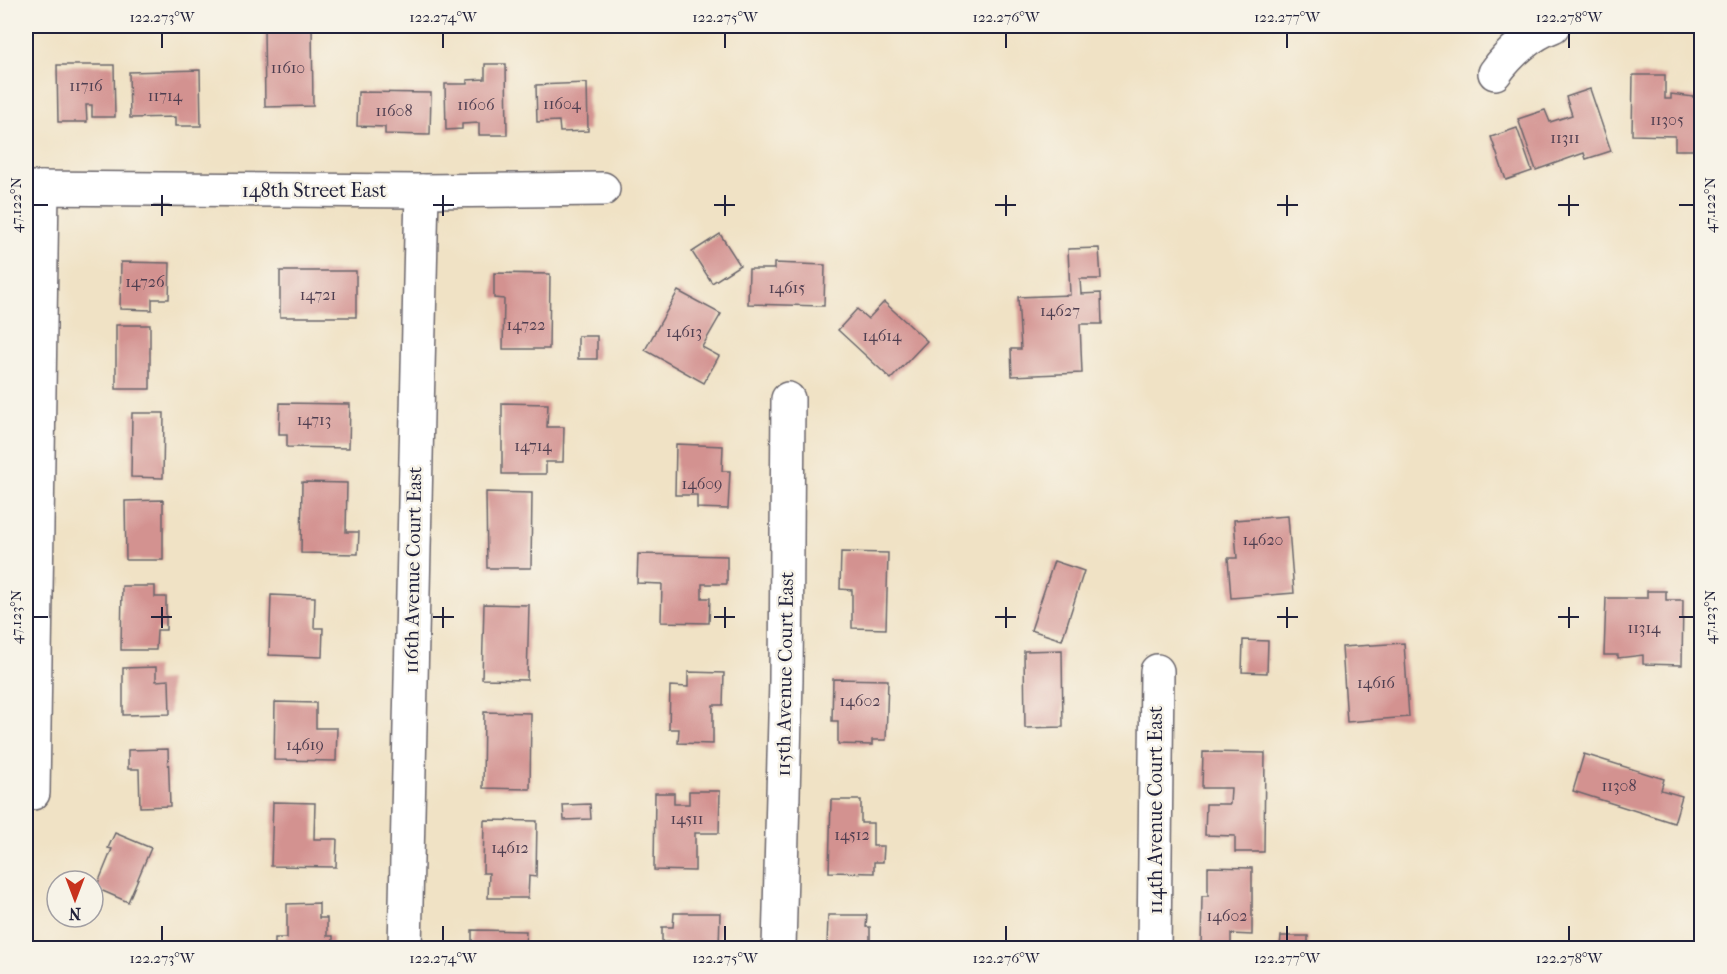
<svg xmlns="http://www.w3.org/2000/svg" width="1727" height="974" font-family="'IM FELL French Canon',serif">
<rect width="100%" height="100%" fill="#f7f3e8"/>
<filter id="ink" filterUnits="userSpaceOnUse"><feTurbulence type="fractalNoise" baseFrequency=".0167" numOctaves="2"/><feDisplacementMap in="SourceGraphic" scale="12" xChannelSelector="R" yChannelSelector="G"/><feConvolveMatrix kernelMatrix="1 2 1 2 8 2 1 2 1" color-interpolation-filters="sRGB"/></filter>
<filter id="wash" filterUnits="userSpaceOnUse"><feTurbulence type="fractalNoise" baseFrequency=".008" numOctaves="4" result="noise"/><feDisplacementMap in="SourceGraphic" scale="24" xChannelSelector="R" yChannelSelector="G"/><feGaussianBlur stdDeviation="1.35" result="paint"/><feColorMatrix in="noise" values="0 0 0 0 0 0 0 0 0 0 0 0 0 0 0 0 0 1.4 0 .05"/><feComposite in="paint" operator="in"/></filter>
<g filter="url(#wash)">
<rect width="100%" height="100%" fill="#f0e2c5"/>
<g id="blocks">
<!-- building -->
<g fill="#d39290">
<path d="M312,26L313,106L265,107L264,27Z"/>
<path d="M485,64H506L507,135H479V123L462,124V129L446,130L445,84H467V80L485,79Z"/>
<path d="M57,65H114L115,117H92V105H86L87,122H58Z"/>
<path d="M200,70L201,126H175V117L130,118L129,72Z"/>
<path d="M1633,75H1665V99H1671V94L1701,98L1702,138H1698V150H1675V136L1632,135Z"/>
<path d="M587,83L588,131L560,132L559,121L537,122L536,85Z"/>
<path d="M1590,89L1611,151L1586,159L1584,153L1536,170L1518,119L1545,110L1550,122L1572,115L1566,97Z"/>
<path d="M358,92L431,93L430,135L385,134V127L357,126Z"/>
<path d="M1517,128L1532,171L1506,180L1491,137Z"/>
<path d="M720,234L740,265L712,283L692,252Z"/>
<path d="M1099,248L1101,279H1080L1081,294L1101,293L1102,324H1080L1082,373L1012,376L1011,349H1021L1018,297L1070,295L1068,249Z"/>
<path d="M121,262L170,263L169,299H152V310L120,309Z"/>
<path d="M774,263L825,265L824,306L748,304L749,269H774Z"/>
<rect x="280" y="271" width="76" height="46"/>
<path d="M494,273L550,274L549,349H503L504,299L494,298Z"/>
<path d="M678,291L721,314L702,347L719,356L704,383L645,350Z"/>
<path d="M884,302L927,341L891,379L838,330L857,309L868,319Z"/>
<rect x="116" y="325" width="34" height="64"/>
<rect x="578" y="336" width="19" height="23"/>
<path d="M280,403L350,404L349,448L287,447V434H279Z"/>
<path d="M502,403L548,404L547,427H564L563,462H546V474H502Z"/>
<path d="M132,413H164L163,478L131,477Z"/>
<path d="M676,444L723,446L722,471H730L728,509L697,508V495H675Z"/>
<path d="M302,482L347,483L346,532H359L358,554L301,553Z"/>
<path d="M486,492L532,493L531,568H487Z"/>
<path d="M163,500V560H126L125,501Z"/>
<path d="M1288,516L1294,593L1231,598L1228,558H1237L1234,520Z"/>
<path d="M841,552L888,553L886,629L852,628V590L840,589Z"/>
<path d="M638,554L727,556V584H702V598H710L709,623L661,622L662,584L637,583Z"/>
<path d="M1054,561L1084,571L1062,640L1031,630Z"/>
<path d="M122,586H155V597H166V630H157L156,650H121Z"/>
<path d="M1647,591H1666V600H1683L1682,665L1643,664V655L1618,658V655H1604L1606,598H1647Z"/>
<path d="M271,595L315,597L314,628H323L322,657L269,655Z"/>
<path d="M484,604L529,605L527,680L482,679Z"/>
<path d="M1243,640L1268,641L1267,673L1242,672Z"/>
<path d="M1404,643L1409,717L1347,722L1342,647Z"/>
<path d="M1062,650L1063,727L1025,728L1024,651Z"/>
<path d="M156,667V681L169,680L170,714L123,715V668Z"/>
<path d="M688,672L724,673L723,705H713V744L678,743L679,729H669L670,686L688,687Z"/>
<path d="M833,679L888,680L886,740H872V745L838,744V721H832Z"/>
<path d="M275,702L316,703V728H337L336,761L274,760Z"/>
<path d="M484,712L531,713L530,789L483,788Z"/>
<path d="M168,749L170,806L140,807L139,769H128V750Z"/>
<path d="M1203,752L1265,753L1264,852H1235V836L1205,835L1206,804H1230L1231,788H1202Z"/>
<path d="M1584,754L1664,779L1661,790L1682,796L1674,823L1573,791Z"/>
<path d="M689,791H720L719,833H695V871L654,870L655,793H674V804H689Z"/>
<path d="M831,800H861V823H873V846H884L883,862H874V873L829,872Z"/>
<path d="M273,802L315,803L314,839H337L336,867L271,866Z"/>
<path d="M590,804L591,819L564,820L563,805Z"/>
<path d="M484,820L537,821L536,877L529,876L528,898H488L489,873H483Z"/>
<path d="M115,833L151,848L128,902L96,888L112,849L108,848Z"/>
<path d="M1208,867L1252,868V935L1231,934V948H1201L1202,896H1208Z"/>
<path d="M319,903V918H327V936H333V948H275V938H287V904Z"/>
<path d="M674,913H720L719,948H674V942H662V927H673Z"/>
<path d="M828,915H867L866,927H870V948H827Z"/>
<path d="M472,930L526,931L525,948H472Z"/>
<path d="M1281,936H1308V948H1280Z"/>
<path d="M1417,942L1428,948H1413Z"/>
</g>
</g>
</g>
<g filter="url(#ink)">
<use href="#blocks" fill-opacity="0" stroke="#6a656b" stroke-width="1.5"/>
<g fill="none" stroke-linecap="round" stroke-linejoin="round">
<defs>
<g id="minor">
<path d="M1495,73C1509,53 1531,34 1553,26"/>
<path d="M26,188L422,191L603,189"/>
<path d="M33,793L42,188"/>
<path d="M405,948L422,191"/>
<path d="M779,948L786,680L788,399"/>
<path d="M1154,948L1157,671"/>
</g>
</defs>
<!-- minor casing -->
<use href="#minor" stroke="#6a656b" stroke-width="36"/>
<!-- minor -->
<use href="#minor" stroke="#fff" stroke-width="33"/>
</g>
</g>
<!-- ticks -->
<path fill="none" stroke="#22223b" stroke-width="2" d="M162,33V48M443,33V48M725,33V48M1006,33V48M1287,33V48M1569,33V48M162,195V216M443,195V216M725,195V216M1006,195V216M1287,195V216M1569,195V216M33,205H48M151,205H172M433,205H454M714,205H735M995,205H1016M1277,205H1298M1558,205H1579M1679,205H1694M162,607V628M443,607V628M725,607V628M1006,607V628M1287,607V628M1569,607V628M33,617H48M151,617H172M433,617H454M714,617H735M995,617H1016M1277,617H1298M1558,617H1579M1679,617H1694M162,926V941M443,926V941M725,926V941M1006,926V941M1287,926V941M1569,926V941"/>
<g text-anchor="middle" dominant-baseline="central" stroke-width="5" stroke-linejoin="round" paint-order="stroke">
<!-- number labels -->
<g font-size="16" fill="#4e3e50">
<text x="288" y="67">11610</text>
<text x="86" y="85">11716</text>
<text x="165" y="95">11714</text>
<text x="562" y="103">11604</text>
<text x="476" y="104">11606</text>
<text x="394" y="110">11608</text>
<text x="1667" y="119">11305</text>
<text x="1565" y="137">11311</text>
<text x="145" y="281">14726</text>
<text x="787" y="287">14615</text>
<text x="318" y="294">14721</text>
<text x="1060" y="310">14627</text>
<text x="526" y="324">14722</text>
<text x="684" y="331">14613</text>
<text x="882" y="335">14614</text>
<text x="314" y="419">14713</text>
<text x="533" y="445">14714</text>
<text x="702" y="483">14609</text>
<text x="1263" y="539">14620</text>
<text x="1644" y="627">11314</text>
<text x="1376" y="682">14616</text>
<text x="860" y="700">14602</text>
<text x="305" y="744">14619</text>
<text x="1619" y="785">11308</text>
<text x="687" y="818">14511</text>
<text x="852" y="834">14512</text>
<text x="510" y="847">14612</text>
<text x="1227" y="915">14602</text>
</g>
<!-- street labels -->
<g font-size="20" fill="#22223b" stroke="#f7f3e8">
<text x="314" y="190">148th Street East</text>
<text transform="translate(413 570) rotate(-89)">116th Avenue Court East</text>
<text transform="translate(785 674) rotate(-89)">115th Avenue Court East</text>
<text transform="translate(1155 810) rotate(-90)">114th Avenue Court East</text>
</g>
</g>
<!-- margin -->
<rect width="1727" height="974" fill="none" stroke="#f7f3e8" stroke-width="66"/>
<!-- north arrow -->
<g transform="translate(75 899) rotate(180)"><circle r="28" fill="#f7f3e8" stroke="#a29fa3" stroke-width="1.5"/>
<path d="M0-4.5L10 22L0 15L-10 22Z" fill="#c8321e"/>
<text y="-9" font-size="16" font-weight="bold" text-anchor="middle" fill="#22223b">N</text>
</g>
<rect x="33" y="33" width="1661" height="908" fill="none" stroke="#22223b" stroke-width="2"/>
<g font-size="15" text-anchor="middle" fill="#22223b">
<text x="162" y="22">122.273°W</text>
<text x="443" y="22">122.274°W</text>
<text x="725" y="22">122.275°W</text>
<text x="1006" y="22">122.276°W</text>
<text x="1287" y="22">122.277°W</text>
<text x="1569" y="22">122.278°W</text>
<text transform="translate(1710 205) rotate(-90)" y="5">47.122°N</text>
<text transform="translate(16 205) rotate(-90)" y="5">47.122°N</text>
<text transform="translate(1710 617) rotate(-90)" y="5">47.123°N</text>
<text transform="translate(16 617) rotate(-90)" y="5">47.123°N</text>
<text x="162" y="963">122.273°W</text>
<text x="443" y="963">122.274°W</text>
<text x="725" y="963">122.275°W</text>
<text x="1006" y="963">122.276°W</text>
<text x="1287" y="963">122.277°W</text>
<text x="1569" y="963">122.278°W</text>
</g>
</svg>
